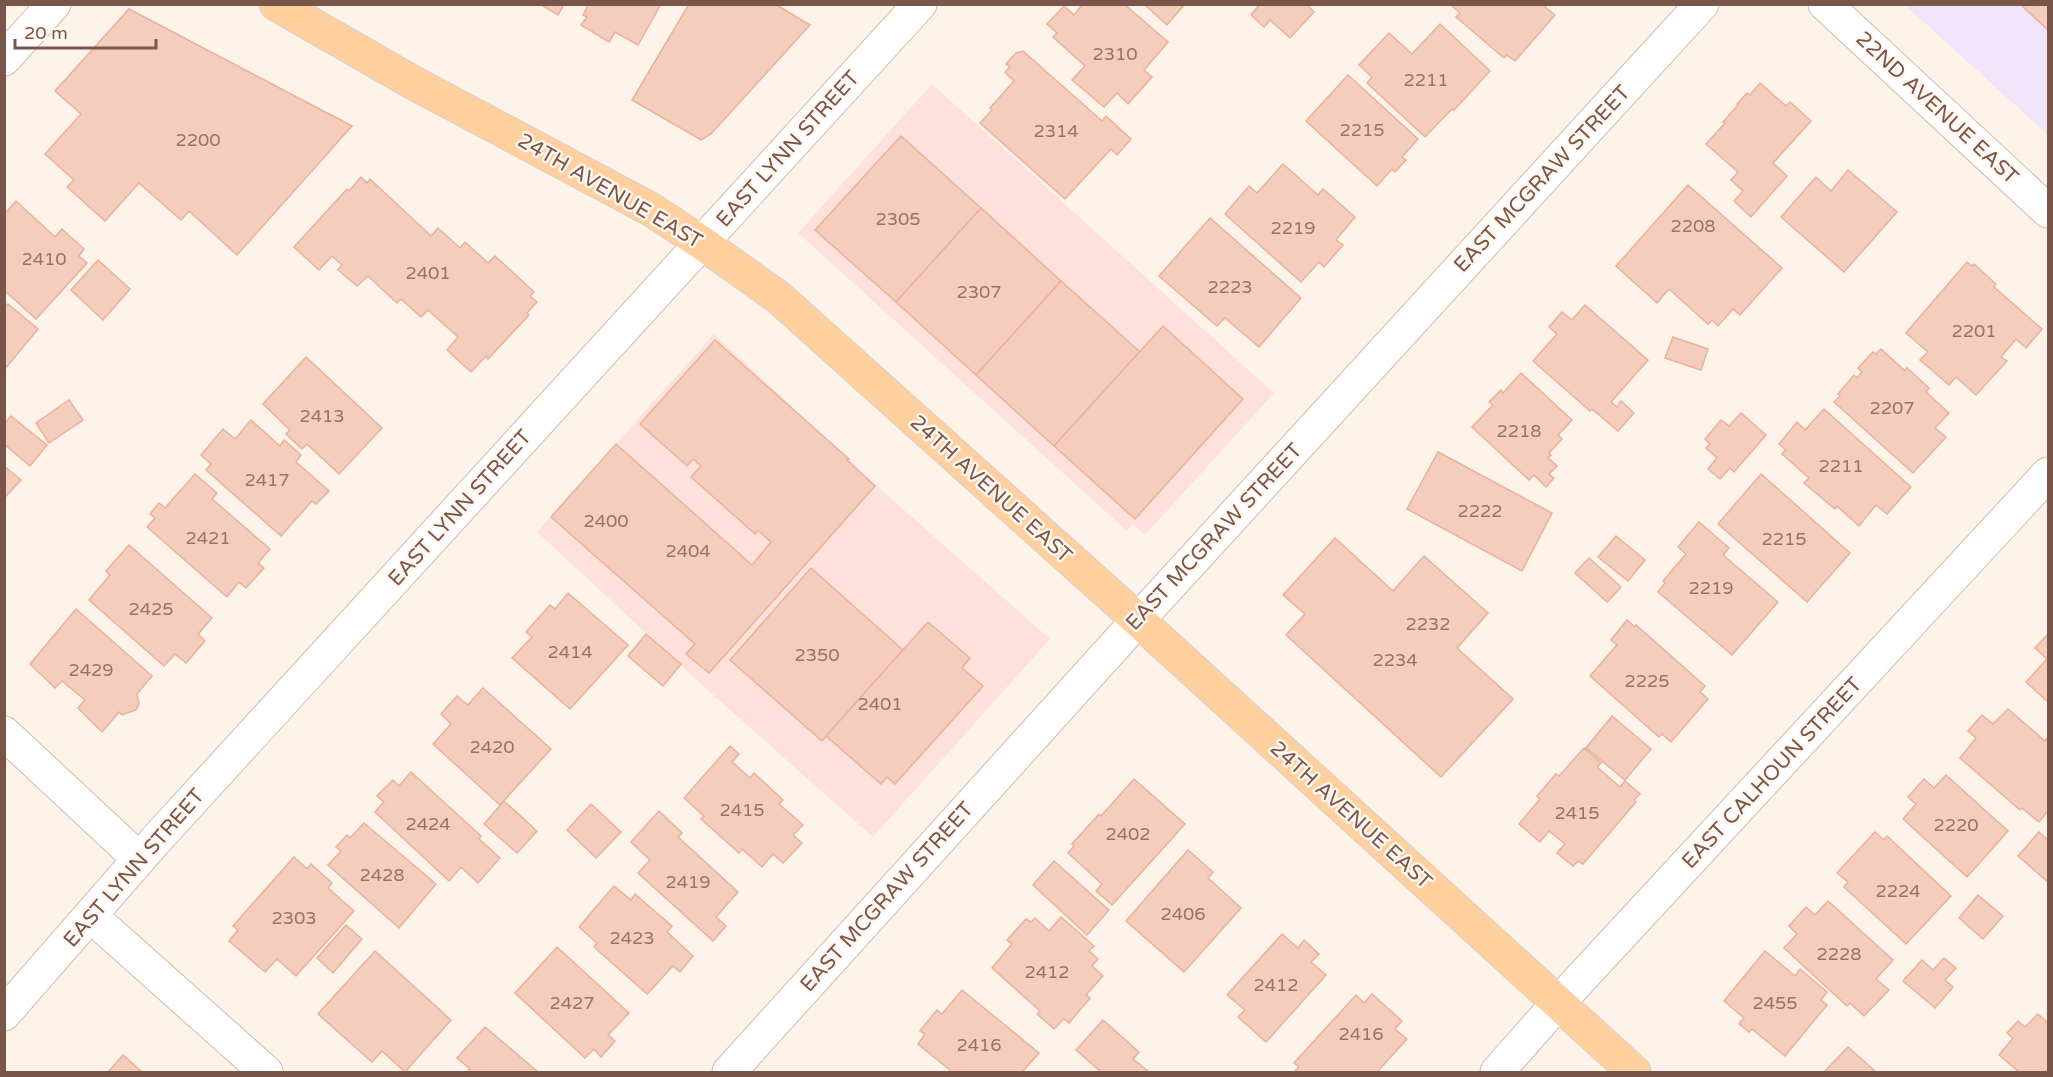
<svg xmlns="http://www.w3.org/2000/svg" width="2053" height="1077" font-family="'Varela Round',sans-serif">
<rect width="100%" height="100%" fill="#fef3e8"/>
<!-- commercial -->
<g fill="#ffe1db">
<path d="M932,84L1274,393L1145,535L1133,524L1127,531L798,233Z"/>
<path d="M714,334L878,487L1050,639L873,837L702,685L537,532Z"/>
</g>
<!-- education -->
<path fill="#f0e4fb" d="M1905,5H2048V135Z"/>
<!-- building -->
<g fill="#f5cdbd" stroke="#e9b09c" stroke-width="1.5">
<path d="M540,4H564L558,15Z"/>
<path d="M589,4H661L638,45L615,32L609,42L581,25L587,17L583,15Z"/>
<path d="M689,4H775L810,25L711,134L701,140L632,100Z"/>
<path d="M1083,4H1124L1168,42L1144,70L1152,77L1128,104L1117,93L1104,107L1072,80L1085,66L1053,37L1057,33L1047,24L1064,6L1074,15Z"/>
<path d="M1144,4H1185L1167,25Z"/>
<path d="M1260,4H1306L1314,12L1290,38L1270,20L1264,27L1251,15Z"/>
<path d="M1450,4H1548L1545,7L1555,15L1515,61L1507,55L1504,58L1456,17L1460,13Z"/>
<path d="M2020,4H2048V30Z"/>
<path d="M129,9L352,126L237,255L189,211L181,220L139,183L105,221L67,187L74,180L45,154L81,114L55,91Z"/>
<path d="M1440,24L1490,71L1454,110L1452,109L1425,137L1367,83L1372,77L1359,65L1389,33L1412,54Z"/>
<path d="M1023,51L1102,121L1106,116L1131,139L1117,155L1111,149L1065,199L980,123L992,110L990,108L1014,81L1005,72L1010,67L1006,64L1016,53Z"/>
<path d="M1348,75L1418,139L1402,157L1406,160L1395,172L1392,169L1377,186L1306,121Z"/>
<path d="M1760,83L1786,106L1790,102L1811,121L1773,163L1787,176L1751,217L1734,201L1743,191L1731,180L1738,172L1706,144L1725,123L1723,122L1738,105L1737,104L1747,93L1750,95Z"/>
<path d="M901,136L981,208L896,302L815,230Z"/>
<path d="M1283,164L1318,195L1323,189L1355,217L1336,240L1343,245L1324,267L1319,262L1301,282L1225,214L1249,186L1257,193Z"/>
<path d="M1848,170L1897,212L1844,272L1781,217L1816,177L1831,191Z"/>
<path d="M361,177L367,183L370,179L431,236L438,228L460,248L465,242L488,263L495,256L534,292L530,296L537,302L527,313L529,315L488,359L486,356L471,372L447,350L458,337L428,310L421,317L401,299L397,303L368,276L357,286L338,270L342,265L332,256L319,270L294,247L347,189L349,191Z"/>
<path d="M1688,185L1782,268L1740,315L1733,309L1718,326L1712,320L1708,324L1669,289L1657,303L1616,266Z"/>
<path d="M16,201L55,237L62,229L84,249L79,256L87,263L36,319L4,290V215Z"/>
<path d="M981,208L1061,281L976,375L896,302Z"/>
<path d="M1210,218L1301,298L1259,347L1225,318L1217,326L1159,276Z"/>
<path d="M98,260L130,289L103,320L71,290Z"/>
<path d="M1967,262L1972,266L1974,264L1996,284L1994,287L2042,329L2026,348L2016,339L2001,357L2007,361L1976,395L1956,377L1949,385L1920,360L1928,352L1906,333Z"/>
<path d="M1061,281L1140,352L1054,446L976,375Z"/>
<path d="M8,304L38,329L4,370V305L6,306Z"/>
<path d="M1585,305L1648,360L1611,402L1617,407L1621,401L1634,413L1618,431L1592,409L1590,411L1533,361L1557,334L1549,327L1562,312L1572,320Z"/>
<path d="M1163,326L1243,399L1135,519L1054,446Z"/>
<path d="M1673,337L1708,349L1701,370L1665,358Z"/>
<path d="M715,340L849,459L847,460L875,486L709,673L686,654L695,644L551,517L616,444L752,565L771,542L758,530L755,534L691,477L701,466L693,459L687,466L640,424Z"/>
<path d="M1881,349L1905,371L1907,368L1929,388L1926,392L1949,413L1935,428L1946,437L1913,473L1834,402L1840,396L1838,394L1854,375L1857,378L1862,372L1858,368L1873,352L1876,354Z"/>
<path d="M306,357L382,428L339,474L307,444L302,449L286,434L290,430L263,404Z"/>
<path d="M1521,373L1572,420L1558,435L1562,439L1549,453L1551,455L1548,458L1557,466L1549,474L1554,478L1546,487L1534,475L1529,480L1472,427L1493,405L1489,402L1501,390L1503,393Z"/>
<path d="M69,400L83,420L49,443L36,423Z"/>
<path d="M1824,409L1911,487L1887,514L1876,505L1859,526L1837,506L1835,509L1804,483L1809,478L1782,454L1786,450L1779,444L1797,422L1805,430Z"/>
<path d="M1741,413L1766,435L1734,472L1730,468L1720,479L1708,469L1717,458L1706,448L1710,444L1705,439L1721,420L1729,426Z"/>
<path d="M11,416L47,445L30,466L4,444V424Z"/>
<path d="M251,420L280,446L284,440L301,455L296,462L329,491L316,504L312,501L281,536L206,470L211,464L201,455L223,429L235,439Z"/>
<path d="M1438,452L1552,513L1522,571L1407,509Z"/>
<path d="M4,466L21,480L4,498Z"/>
<path d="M195,474L217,493L212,499L270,549L258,563L264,568L246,588L239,582L227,597L147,527L155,518L150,514L159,503L165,508Z"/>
<path d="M1761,474L1850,553L1807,602L1718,524Z"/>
<path d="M1699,522L1729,548L1723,555L1778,602L1732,655L1658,592L1665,583L1663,581L1686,554L1678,547Z"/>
<path d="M1616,536L1645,560L1628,581L1598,557Z"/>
<path d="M1335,538L1393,591L1424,556L1488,613L1457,648L1513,699L1441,777L1286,635L1305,614L1283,595Z"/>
<path d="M129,545L212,618L198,634L205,641L186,663L175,654L164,666L89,600L110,575L106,571Z"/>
<path d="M1589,558L1621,587L1607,602L1575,573Z"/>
<path d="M811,568L903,650L822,741L730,660Z"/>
<path d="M568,593L628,645L570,709L512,658L532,637L526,632L550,605L555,609Z"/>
<path d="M76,609L152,676L137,694L139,704L136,710L122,715L119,712L102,732L78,708L85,700L62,681L55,688L30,664Z"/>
<path d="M1627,620L1635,627L1636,625L1705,686L1700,692L1708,699L1671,742L1662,734L1659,737L1590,676L1617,645L1611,640Z"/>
<path d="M928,622L970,658L962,668L983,686L895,784L887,777L881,784L826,736Z"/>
<path d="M646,634L681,664L663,686L628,656Z"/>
<path d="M2048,634V702L2026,682L2047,659L2035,648Z"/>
<path d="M483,688L551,749L500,805L433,744L451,724L441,714L457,696L468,705Z"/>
<path d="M2008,709L2045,741L2048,737V811L2039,822L2022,808L2020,810L1960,758L1976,738L1968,731L1982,715L1993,724Z"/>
<path d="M1612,716L1651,749L1625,780L1586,748Z"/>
<path d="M730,746L739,754L732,762L750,778L754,773L783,800L779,804L803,825L793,835L802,843L783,863L773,854L762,867L742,849L739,853L701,819L704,816L684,798Z"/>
<path d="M1584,748L1601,763L1597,767L1620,787L1625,781L1640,794L1634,800L1636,802L1583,864L1578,861L1573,866L1557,853L1565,844L1549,831L1540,842L1519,824L1540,799L1537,796L1556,774L1559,776Z"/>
<path d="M411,772L481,836L479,839L500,858L478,883L461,867L449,881L375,812L384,802L377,796L393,780L399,786Z"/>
<path d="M1946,775L2008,831L1967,877L1903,819L1916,804L1908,797L1924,779L1934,788Z"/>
<path d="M1134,779L1185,824L1112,905L1096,891L1102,884L1068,853L1074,846L1072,844L1099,814L1101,816Z"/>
<path d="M504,801L537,831L517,853L484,824Z"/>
<path d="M591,804L621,832L596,858L567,830Z"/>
<path d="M659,811L682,833L678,837L738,892L716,917L726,926L713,941L638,873L650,860L631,842Z"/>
<path d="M364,823L436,884L399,928L328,865L341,851L336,847L347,835L350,838Z"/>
<path d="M1875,832L1884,840L1887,836L1951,896L1906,944L1844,887L1848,882L1837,873Z"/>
<path d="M2039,832L2048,840V882L2018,856Z"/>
<path d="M1188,850L1213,872L1208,878L1241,908L1184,972L1126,921Z"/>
<path d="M294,857L307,869L311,864L332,883L328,888L354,911L296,976L277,959L265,972L229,941L238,930L233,926Z"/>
<path d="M1054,861L1109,910L1087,935L1033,885Z"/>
<path d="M614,886L631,900L635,894L672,926L667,932L693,956L680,972L673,966L647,994L594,947L597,943L579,927Z"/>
<path d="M1978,895L2003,916L1983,939L1959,918Z"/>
<path d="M1828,901L1893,960L1876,979L1889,990L1864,1016L1850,1003L1847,1006L1784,948L1797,934L1789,926L1806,907L1815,915Z"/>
<path d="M1061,917L1094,946L1089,951L1098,959L1092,966L1103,976L1086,995L1090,998L1069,1023L1064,1019L1054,1029L1037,1014L1040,1011L992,968L1012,944L1007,940L1026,919L1031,922L1035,918L1049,931Z"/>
<path d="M346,925L362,939L333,973L317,958Z"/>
<path d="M1282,934L1298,948L1304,940L1319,954L1311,962L1326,975L1266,1042L1238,1017L1245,1010L1227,995Z"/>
<path d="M557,947L629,1013L608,1035L615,1041L601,1057L594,1049L585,1058L515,993Z"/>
<path d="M375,951L451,1020L405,1072L382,1051L372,1062L318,1014Z"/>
<path d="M1765,951L1795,976L1800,969L1827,992L1821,1000L1827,1005L1785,1056L1752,1029L1749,1032L1739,1024L1744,1018L1724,1001Z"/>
<path d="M1944,958L1956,968L1945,980L1953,987L1935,1008L1903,981L1922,960L1933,970Z"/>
<path d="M962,990L1039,1053L1022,1072H950V1070L918,1044L925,1034L920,1031L937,1010L942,1014Z"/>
<path d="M1372,994L1402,1021L1395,1029L1407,1039L1377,1072H1294L1299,1067L1294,1063L1356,995L1364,1003Z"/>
<path d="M2038,1014L2048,1023V1072H2019L1999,1055L2013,1038L2007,1033L2018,1021L2025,1027Z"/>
<path d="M1103,1020L1139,1052L1133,1059L1149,1072H1101L1076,1050Z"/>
<path d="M485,1027L538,1072H467L470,1069L457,1058Z"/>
<path d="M1848,1047L1876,1072H1824Z"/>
<path d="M123,1055L142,1072H108Z"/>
</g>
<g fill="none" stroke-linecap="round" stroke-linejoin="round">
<defs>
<g id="minor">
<path d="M1825,4L2048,211"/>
<path d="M4,59L54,4"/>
<path d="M4,733L139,859"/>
<path d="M91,916L266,1072"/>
<path d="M4,1014L155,841L920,4"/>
<path d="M729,1072L1138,620L1702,4"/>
<path d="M1497,1072L1558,1003L2048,474"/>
</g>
<path id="major" d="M276,4L412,82L652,210L702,243L778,297L1138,620L1634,1072"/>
</defs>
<!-- minor casing -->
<use href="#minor" stroke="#d4bbaf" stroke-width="35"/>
<!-- major casing -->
<use href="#major" stroke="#dacfcc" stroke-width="35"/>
<!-- minor -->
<use href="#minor" stroke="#fff" stroke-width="33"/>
<!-- major -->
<use href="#major" stroke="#ffcf9e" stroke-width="33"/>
</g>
<g text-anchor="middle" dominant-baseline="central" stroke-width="5" stroke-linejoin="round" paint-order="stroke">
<!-- number labels -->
<g font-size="18" fill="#997366">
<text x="1115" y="54">2310</text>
<text x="1426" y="80">2211</text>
<text x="1362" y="130">2215</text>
<text x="1056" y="131">2314</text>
<text x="198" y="140">2200</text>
<text x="898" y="219">2305</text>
<text x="1693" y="226">2208</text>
<text x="1293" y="228">2219</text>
<text x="44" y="259">2410</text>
<text x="428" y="273">2401</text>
<text x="1230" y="287">2223</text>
<text x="979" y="292">2307</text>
<text x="1974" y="331">2201</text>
<text x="1892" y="408">2207</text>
<text x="322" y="416">2413</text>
<text x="1519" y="431">2218</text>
<text x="1841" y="466">2211</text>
<text x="267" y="480">2417</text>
<text x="1480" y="511">2222</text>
<text x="606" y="521">2400</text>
<text x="208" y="538">2421</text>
<text x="1784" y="539">2215</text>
<text x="688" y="551">2404</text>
<text x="1711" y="588">2219</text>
<text x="151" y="609">2425</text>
<text x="1428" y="624">2232</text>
<text x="570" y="652">2414</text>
<text x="817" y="655">2350</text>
<text x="1395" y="660">2234</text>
<text x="91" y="670">2429</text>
<text x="1647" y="681">2225</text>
<text x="880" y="704">2401</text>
<text x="492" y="747">2420</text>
<text x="742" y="810">2415</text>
<text x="1577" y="813">2415</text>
<text x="428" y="824">2424</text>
<text x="1956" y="825">2220</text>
<text x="1128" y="834">2402</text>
<text x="382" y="875">2428</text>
<text x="688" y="882">2419</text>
<text x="1898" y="891">2224</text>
<text x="1183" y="914">2406</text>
<text x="294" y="918">2303</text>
<text x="632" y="938">2423</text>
<text x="1839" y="954">2228</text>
<text x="1047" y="972">2412</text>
<text x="1276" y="985">2412</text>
<text x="572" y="1003">2427</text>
<text x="1775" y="1003">2455</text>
<text x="1361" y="1034">2416</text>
<text x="979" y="1045">2416</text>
</g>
<!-- street labels -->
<g font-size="21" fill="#7a5549" stroke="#fff7f0">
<text transform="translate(1937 108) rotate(43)">22ND AVENUE EAST</text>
<text transform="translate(788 149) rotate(-48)">EAST LYNN STREET</text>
<text transform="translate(1542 179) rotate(-47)">EAST MCGRAW STREET</text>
<text transform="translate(610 191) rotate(30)">24TH AVENUE EAST</text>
<text transform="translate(991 489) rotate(42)">24TH AVENUE EAST</text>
<text transform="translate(460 508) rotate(-48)">EAST LYNN STREET</text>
<text transform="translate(1214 537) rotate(-47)">EAST MCGRAW STREET</text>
<text transform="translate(1772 773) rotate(-47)">EAST CALHOUN STREET</text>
<text transform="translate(1351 815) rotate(42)">24TH AVENUE EAST</text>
<text transform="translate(134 868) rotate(-49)">EAST LYNN STREET</text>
<text transform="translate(887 897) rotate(-48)">EAST MCGRAW STREET</text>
</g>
</g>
<!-- border -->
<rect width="2053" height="1077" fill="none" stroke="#7a5549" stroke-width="12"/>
<!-- scale -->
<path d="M15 39v9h141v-9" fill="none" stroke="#7a5549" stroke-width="3"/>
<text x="24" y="39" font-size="18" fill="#7a5549" stroke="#fff7f0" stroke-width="4.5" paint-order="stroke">20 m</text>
</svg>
